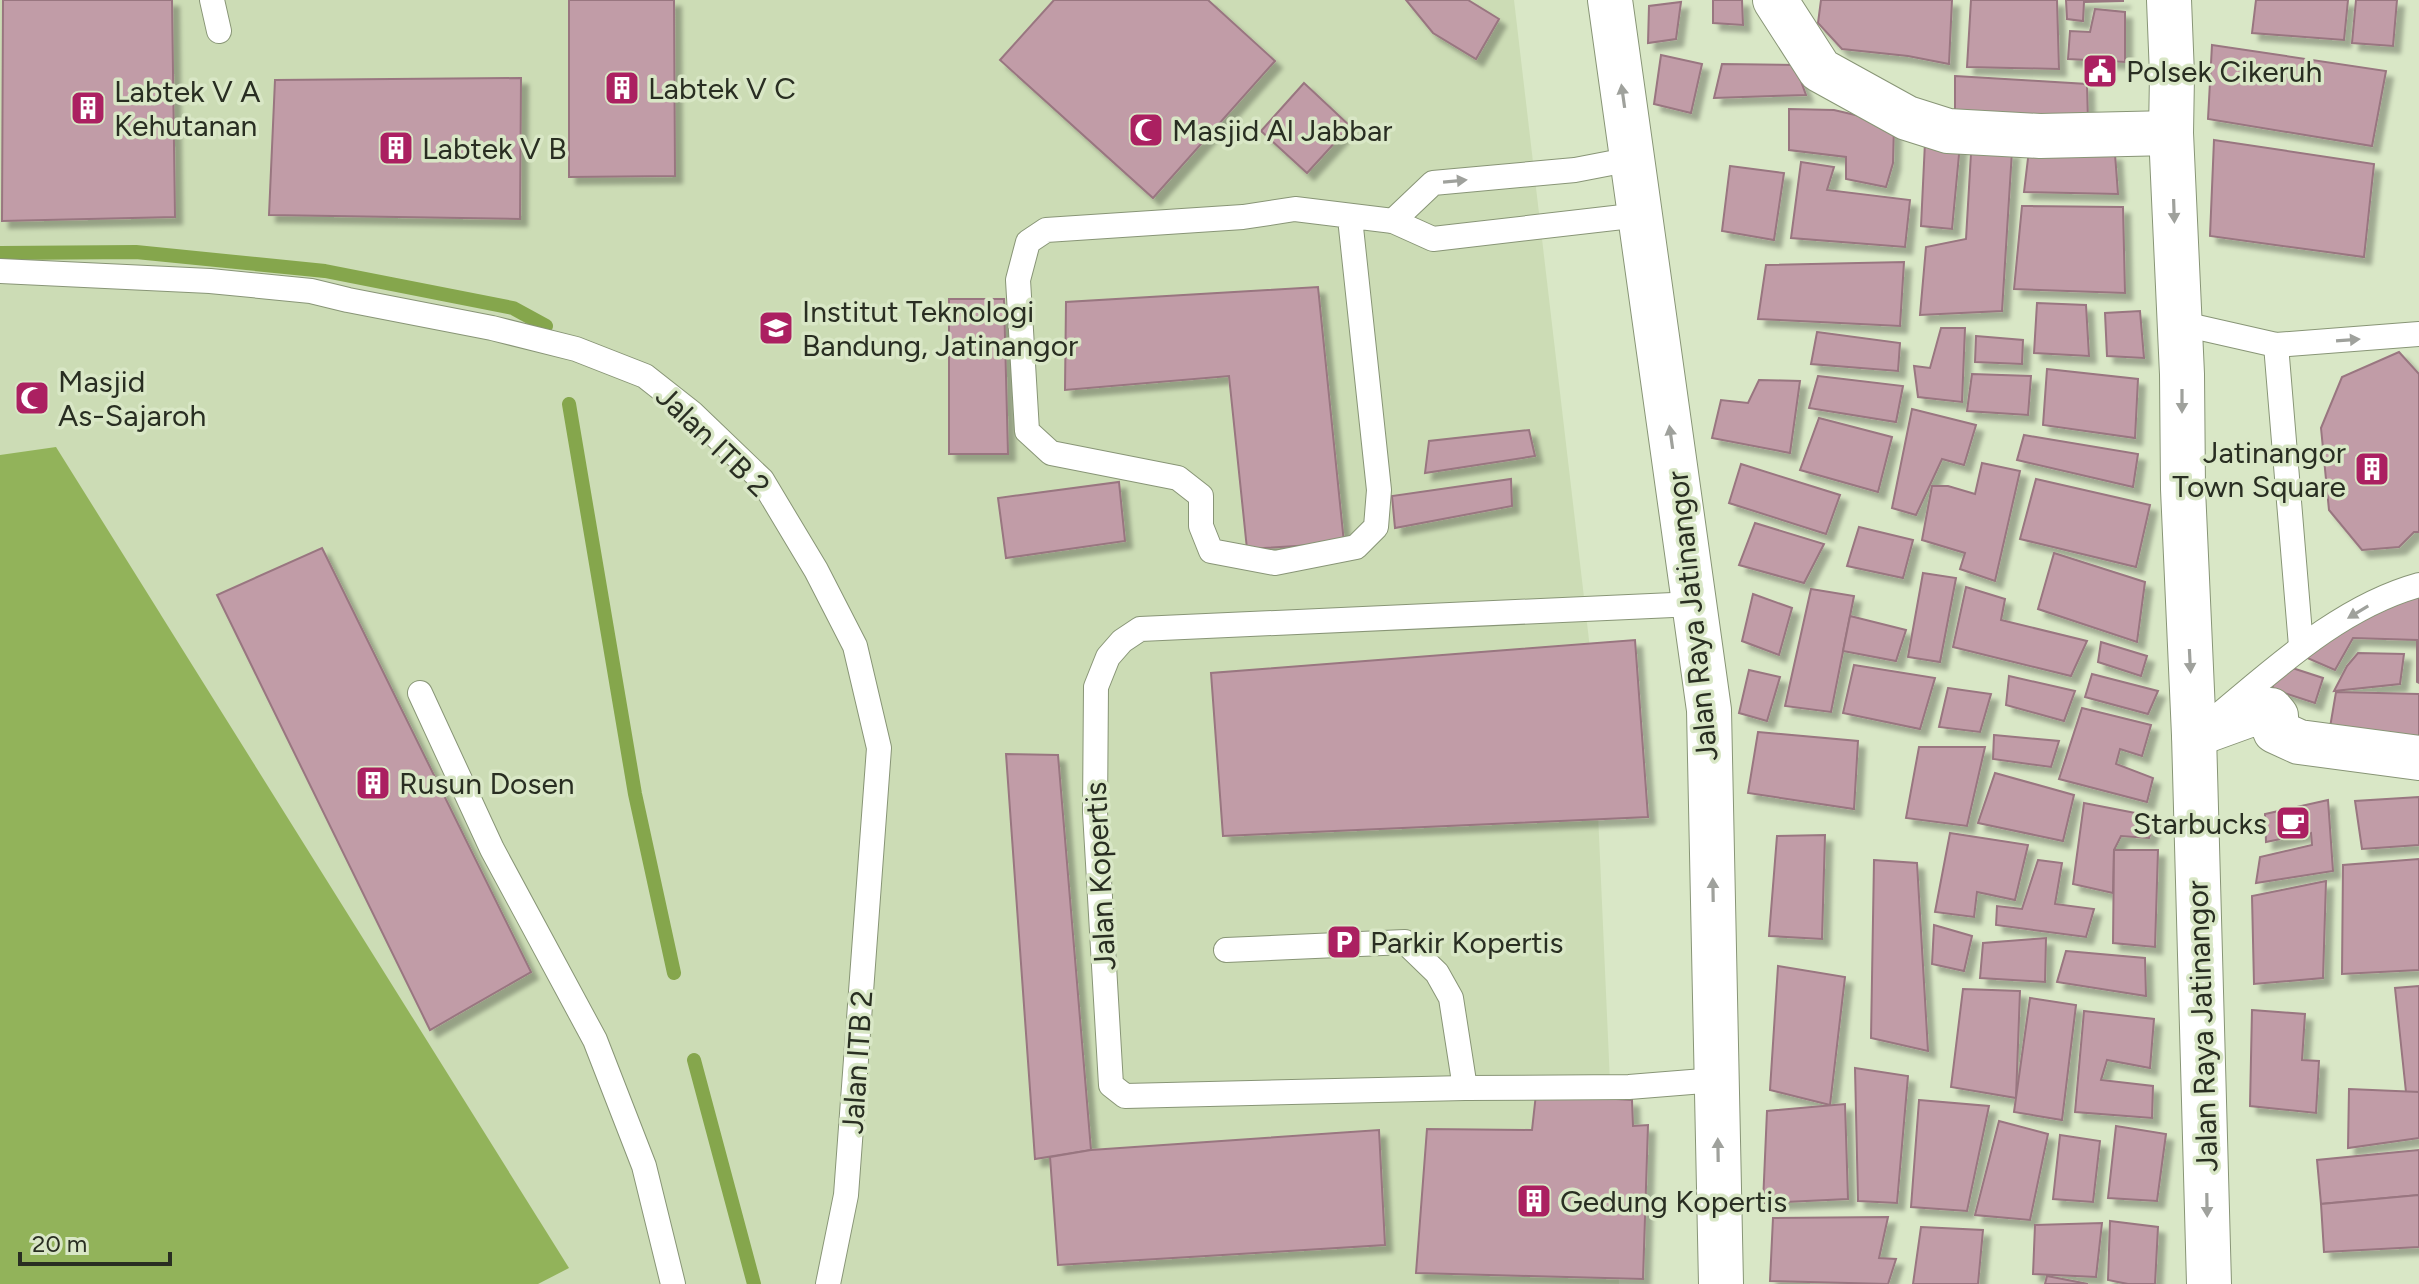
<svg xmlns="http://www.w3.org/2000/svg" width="2419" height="1284" font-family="Figtree,sans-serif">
<defs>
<filter id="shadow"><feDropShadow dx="7" dy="7" stdDeviation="2" flood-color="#0004"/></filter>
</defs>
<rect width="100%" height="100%" fill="#d9e7c6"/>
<!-- built -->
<path fill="#ccdcb5" d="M0,0H1514L1591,657L1619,1284H0Z"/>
<!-- forest -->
<path fill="#92b35a" d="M56,447L569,1268L538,1284H0V455Z"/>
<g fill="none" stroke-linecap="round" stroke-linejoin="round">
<!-- stream -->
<g stroke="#85a64c" stroke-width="14">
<path d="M0,253L136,252L325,271L513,308L546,326"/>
<path d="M569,404L635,794L674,973"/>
<path d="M694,1060L754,1284"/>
</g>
</g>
<!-- building -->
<g fill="#c19ca7" stroke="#997680" stroke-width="2" filter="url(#shadow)">
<path d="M3,0H172L175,217L2,221Z"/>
<path d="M569,0H674L675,176L569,177Z"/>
<path d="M1054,0H1208L1275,61L1153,198L1000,60Z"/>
<path d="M1406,0H1468L1499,19L1476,59L1433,33Z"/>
<path d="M1713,0H1742L1743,25L1713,23Z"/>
<path d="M1821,0H1952L1949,64L1908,56L1842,49L1818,23Z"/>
<path d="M1971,0H2057L2059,69L1967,67Z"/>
<path d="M2066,0H2123V1L2084,2L2083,21L2067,19Z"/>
<path d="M2256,0H2348L2344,40L2252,33Z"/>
<path d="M2356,0H2397L2393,46L2352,43Z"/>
<path d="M1681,2L1676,39L1648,43L1649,6Z"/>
<path d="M2095,9L2125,12V62L2068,59L2070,31L2090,32Z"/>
<path d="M2212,45L2386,71L2372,146L2208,119Z"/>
<path d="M1661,55L1702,64L1691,113L1654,104Z"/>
<path d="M1722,64L1795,65L1806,95L1714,98Z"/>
<path d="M1955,76L2087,84L2088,123L1955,114Z"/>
<path d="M521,78L520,219L269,215L275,80Z"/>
<path d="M1304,83L1350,126L1307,173L1261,131Z"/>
<path d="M1789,109L1834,110L1894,124L1893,163L1886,187L1846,179V157L1789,150Z"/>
<path d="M2214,140L2374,164L2364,257L2210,236Z"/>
<path d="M1925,142L1960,144L1952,229L1921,226Z"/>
<path d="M2029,150L2115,154L2118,194L2024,192Z"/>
<path d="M2012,151L2002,311L1920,315L1926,247L1966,239L1971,153Z"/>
<path d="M1801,162L1834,167L1827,190L1910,200L1905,247L1791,238Z"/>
<path d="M1730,166L1784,173L1774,240L1722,231Z"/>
<path d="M2022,206L2123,207L2125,293L2014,289Z"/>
<path d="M1904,262L1900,326L1758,319L1766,265Z"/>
<path d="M1318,287L1344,543L1247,549L1229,376L1065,390L1066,302Z"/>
<path d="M949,299H1004L1008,454H949Z"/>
<path d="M2037,303L2086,305L2089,356L2034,353Z"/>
<path d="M2140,311L2144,358L2107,356L2105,313Z"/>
<path d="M1941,328H1965L1962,402L1918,397L1914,366L1930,368Z"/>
<path d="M1817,332L1900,343L1898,371L1811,364Z"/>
<path d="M1976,336L2023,340L2022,364L1975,362Z"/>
<path d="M2399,352L2419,374V532H2414L2399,547L2362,550L2329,510L2321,428L2342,377Z"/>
<path d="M2047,369L2138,379L2135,438L2043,425Z"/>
<path d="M1972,374L2031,376L2028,415L1967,411Z"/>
<path d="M1818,376L1903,386L1896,422L1809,408Z"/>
<path d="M1759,380L1800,381L1790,453L1712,438L1721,400L1748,403Z"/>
<path d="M1912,409L1976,425L1964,465L1942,459L1916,515L1892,508Z"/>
<path d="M1819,418L1892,437L1878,492L1800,470Z"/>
<path d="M1529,430L1535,456L1425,473L1429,441Z"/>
<path d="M2024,435L2138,454L2133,487L2017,460Z"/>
<path d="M1982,463L2020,471L1995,581L1960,569L1965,553L1922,540L1932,486H1948L1975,494Z"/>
<path d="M1741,464L1840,495L1826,534L1729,503Z"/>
<path d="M1511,479L1512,506L1395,528L1392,496Z"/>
<path d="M2036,479L2150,505L2136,567L2020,539Z"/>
<path d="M1119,482L1125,541L1006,558L998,498Z"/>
<path d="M1755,523L1824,544L1804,583L1739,565Z"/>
<path d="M1859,527L1913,540L1903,578L1847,566Z"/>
<path d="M322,548L531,972L430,1030L217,595Z"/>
<path d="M2054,553L2145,582L2137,642L2038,609Z"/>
<path d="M1923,573L1956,578L1940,662L1908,657Z"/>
<path d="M1966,587L2005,599L2001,620L2087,641L2071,676L1953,647Z"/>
<path d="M1811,589L1854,596L1831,712L1785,706Z"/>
<path d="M2419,592V683L2417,682V640L2353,638L2335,670L2305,657L2325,638Z"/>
<path d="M1753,594L1792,608L1779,655L1742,641Z"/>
<path d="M1850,616L1906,630L1896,661L1843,651Z"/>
<path d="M1635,640L1648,817L1223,836L1211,673Z"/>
<path d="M2101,642L2147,656L2141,676L2098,662Z"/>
<path d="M2358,653L2404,654L2400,684L2334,691L2347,666Z"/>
<path d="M2280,664L2323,678L2315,703L2272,689Z"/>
<path d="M1854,665L1935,678L1920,729L1843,713Z"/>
<path d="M1749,670L1780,677L1767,721L1739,713Z"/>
<path d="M2092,674L2158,691L2148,714L2085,697Z"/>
<path d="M2009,676L2075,691L2064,721L2006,705Z"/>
<path d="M1948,688L1991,694L1980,732L1939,727Z"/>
<path d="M2336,692L2419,694V746L2328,739Z"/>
<path d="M2082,708L2151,725L2142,756L2120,749L2116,764L2153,778L2147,802L2059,779Z"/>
<path d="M1758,732L1858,741L1854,809L1748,793Z"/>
<path d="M1994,735L2059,741L2051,767L1993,759Z"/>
<path d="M1919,747H1985L1967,826L1906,818Z"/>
<path d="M1006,754L1058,755L1091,1150L1035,1159Z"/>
<path d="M1995,773L2074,795L2063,841L1978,823Z"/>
<path d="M2419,797V845L2362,849L2355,801Z"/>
<path d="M2328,800L2333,871L2256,883L2260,857L2312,845L2311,833L2266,842L2265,814Z"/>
<path d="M2084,803L2156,817L2149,838L2121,836L2114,850L2113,893L2073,884Z"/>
<path d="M1950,833L2028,845L2015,900L1977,892L1974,917L1935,912Z"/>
<path d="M1825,835L1822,939L1769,936L1777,836Z"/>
<path d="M2114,850H2158L2155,947L2113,943Z"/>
<path d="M2419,859V970L2342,974L2343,865Z"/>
<path d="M1874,860L1917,863L1928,1051L1871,1038Z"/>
<path d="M2038,860L2062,863L2055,904L2094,909L2086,937L1996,925L1997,906L2022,909Z"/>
<path d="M2326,881L2323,978L2254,984L2252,896Z"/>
<path d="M1934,925L1972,936L1964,971L1932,964Z"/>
<path d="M2046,938L2045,982L1980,978L1983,943Z"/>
<path d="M2066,951L2145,958L2146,996L2057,982Z"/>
<path d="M1778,966L1845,977L1830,1105L1770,1090Z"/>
<path d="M2419,986V1092H2406L2395,988Z"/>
<path d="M1963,989L2020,991L2016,1098L1951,1087Z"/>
<path d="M2030,998L2076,1005L2062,1120L2014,1112Z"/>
<path d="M2252,1010L2305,1014L2302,1060L2319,1061L2316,1113L2250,1106Z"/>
<path d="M2084,1011L2154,1019L2150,1068L2107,1060L2101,1080L2153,1086L2152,1118L2075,1112Z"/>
<path d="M1855,1068L1908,1076L1897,1203L1858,1201Z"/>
<path d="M2349,1089L2419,1092V1138L2348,1148Z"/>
<path d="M1536,1094L1632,1100L1633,1126L1648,1125L1643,1279L1416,1273L1427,1129L1532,1130Z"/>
<path d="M1919,1100L1989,1106L1967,1211L1911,1207Z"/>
<path d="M1845,1104L1848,1199L1763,1203L1767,1111Z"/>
<path d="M1999,1121L2048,1134L2030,1220L1975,1215Z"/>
<path d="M2116,1126L2166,1134L2157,1201L2108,1198Z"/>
<path d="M1379,1130L1385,1245L1058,1265L1050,1157L1091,1150Z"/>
<path d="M2060,1135L2100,1141L2093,1202L2053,1199Z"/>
<path d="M2419,1150V1195L2321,1204L2317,1160Z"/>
<path d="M2419,1195V1247L2324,1252L2321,1204Z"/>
<path d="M1888,1217L1879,1258L1896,1259L1888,1284L1770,1281L1773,1218Z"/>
<path d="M2110,1221L2158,1227L2155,1284H2128L2108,1280Z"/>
<path d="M2102,1223L2096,1277L2033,1274L2035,1225Z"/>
<path d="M1921,1227L1983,1230L1978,1284H1913Z"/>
<path d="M2047,1276L2088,1284H2045Z"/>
</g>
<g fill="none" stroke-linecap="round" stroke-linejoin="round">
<defs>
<g id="service">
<path d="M212,0L219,31"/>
<path d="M1350,218L1379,490L1376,527L1356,547L1275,563L1211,551L1201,526V496L1178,478L1051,453L1027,431L1018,280L1028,242L1046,230L1243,217L1295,209L1393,221L1433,239L1640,215"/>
<path d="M1393,221L1433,183L1575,170L1632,159"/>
<path d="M0,271L210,281L311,291L348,300L492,328L576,349L645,376L692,413L762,480L816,570L855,646L879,748L846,1195L828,1284"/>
<path d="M2179,323L2276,345L2419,334"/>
<path d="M2276,345L2301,646"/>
<path d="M1695,604L1140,629L1122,641L1108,657L1096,687L1095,812L1111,1085L1125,1096L1465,1088L1629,1087L1716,1080"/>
<path d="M420,693L492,849L595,1040L644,1166L673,1284"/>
<path d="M2221,713C2281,663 2343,606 2419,585"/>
<path d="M1226,950L1405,942L1437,973L1451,998L1465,1088"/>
</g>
<g id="minor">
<path d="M1775,0L1820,70L1907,118L1948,131L2040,136L2171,133"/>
<path d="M2194,735L2263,710H2271L2276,716L2275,731L2299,742L2419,758"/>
</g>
<g id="trunk">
<path d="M1610,0L1709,710L1721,1284"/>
<path d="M2169,0L2172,75L2171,133L2182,374L2183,489L2194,735L2209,1284"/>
</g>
</defs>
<!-- service casing -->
<use href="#service" stroke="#889576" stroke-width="26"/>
<!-- minor casing -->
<use href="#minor" stroke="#889576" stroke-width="46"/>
<!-- trunk casing -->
<use href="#trunk" stroke="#889576" stroke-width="46"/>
<!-- service -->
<use href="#service" stroke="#fff" stroke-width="24"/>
<!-- minor -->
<use href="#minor" stroke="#fff" stroke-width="44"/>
<!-- trunk -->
<use href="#trunk" stroke="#fff" stroke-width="44"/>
</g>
<!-- one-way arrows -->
<defs><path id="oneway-solid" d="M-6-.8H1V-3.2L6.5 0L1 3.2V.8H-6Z" transform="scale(2)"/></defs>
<g fill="#9fa19c">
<use href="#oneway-solid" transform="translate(1623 96) rotate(-98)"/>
<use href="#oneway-solid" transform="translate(1455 181) rotate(-5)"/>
<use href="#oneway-solid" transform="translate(2174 211) rotate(88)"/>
<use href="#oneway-solid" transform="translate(2348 340) rotate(-4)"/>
<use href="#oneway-solid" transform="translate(2182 401) rotate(90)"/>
<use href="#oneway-solid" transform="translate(1671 437) rotate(-98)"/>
<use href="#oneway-solid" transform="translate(2358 612) rotate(149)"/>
<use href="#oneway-solid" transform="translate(2190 661) rotate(87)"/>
<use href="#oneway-solid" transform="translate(1713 890) rotate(-91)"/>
<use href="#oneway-solid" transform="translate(1718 1150) rotate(-91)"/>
<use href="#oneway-solid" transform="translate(2207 1205) rotate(89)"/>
</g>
<!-- icons -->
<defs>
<symbol id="civic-square" viewBox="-11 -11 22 22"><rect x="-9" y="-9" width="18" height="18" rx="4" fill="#ab2061" stroke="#d9e7c6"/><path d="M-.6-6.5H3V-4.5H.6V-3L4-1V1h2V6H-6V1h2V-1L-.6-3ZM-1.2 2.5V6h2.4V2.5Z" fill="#fff"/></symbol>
<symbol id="building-square" viewBox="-11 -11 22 22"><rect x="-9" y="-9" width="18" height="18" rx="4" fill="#ab2061" stroke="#d9e7c6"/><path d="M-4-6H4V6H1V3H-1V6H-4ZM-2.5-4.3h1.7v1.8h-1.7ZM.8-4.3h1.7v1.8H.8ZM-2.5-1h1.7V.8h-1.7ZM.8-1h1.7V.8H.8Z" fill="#fff"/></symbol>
<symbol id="mosque-square" viewBox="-11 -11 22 22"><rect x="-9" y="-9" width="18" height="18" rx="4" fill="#ab2061" stroke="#d9e7c6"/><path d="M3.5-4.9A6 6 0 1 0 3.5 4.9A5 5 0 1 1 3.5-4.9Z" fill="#fff"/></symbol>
<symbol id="university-square" viewBox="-11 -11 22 22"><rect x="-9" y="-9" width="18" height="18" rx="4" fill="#ab2061" stroke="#d9e7c6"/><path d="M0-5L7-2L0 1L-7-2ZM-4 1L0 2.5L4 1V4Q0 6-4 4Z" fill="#fff"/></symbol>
<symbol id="cafe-square" viewBox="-11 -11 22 22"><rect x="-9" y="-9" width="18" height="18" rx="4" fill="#ab2061" stroke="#d9e7c6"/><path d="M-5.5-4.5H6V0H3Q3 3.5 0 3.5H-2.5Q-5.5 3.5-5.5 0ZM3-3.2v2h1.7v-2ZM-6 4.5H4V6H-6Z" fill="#fff"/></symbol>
<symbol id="parking-square" viewBox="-11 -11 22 22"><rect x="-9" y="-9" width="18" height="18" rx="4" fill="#ab2061" stroke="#d9e7c6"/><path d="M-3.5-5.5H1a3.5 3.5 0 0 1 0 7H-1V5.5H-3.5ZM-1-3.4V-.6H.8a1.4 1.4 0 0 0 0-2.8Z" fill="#fff"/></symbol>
</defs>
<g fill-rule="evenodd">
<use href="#civic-square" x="2080" y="51" width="40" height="40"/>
<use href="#building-square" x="602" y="68" width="40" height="40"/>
<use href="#building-square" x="68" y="88" width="40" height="40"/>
<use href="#mosque-square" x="1126" y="110" width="40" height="40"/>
<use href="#building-square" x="376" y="128" width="40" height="40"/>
<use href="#university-square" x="756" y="308" width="40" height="40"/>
<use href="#mosque-square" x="12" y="378" width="40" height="40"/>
<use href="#building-square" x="2352" y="449" width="40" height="40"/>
<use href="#building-square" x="353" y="763" width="40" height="40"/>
<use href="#cafe-square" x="2273" y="803" width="40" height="40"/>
<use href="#parking-square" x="1324" y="922" width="40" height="40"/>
<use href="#building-square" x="1514" y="1181" width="40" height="40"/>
</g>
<g text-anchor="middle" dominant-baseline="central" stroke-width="7" stroke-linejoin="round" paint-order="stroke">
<!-- poi labels -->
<g font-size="30" fill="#292e22" stroke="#d9e7c6" text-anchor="start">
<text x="2126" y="71">Polsek Cikeruh</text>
<text x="648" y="88">Labtek V C</text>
<text x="114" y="91">Labtek V A<tspan x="114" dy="34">Kehutanan</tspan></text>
<text x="1172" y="130">Masjid Al Jabbar</text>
<text x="422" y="148">Labtek V B</text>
<text x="802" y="311">Institut Teknologi<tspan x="802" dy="34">Bandung, Jatinangor</tspan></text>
<text x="58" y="381">Masjid<tspan x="58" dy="34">As-Sajaroh</tspan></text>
<text x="2346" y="452" text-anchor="end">Jatinangor<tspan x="2346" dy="34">Town Square</tspan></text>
<text x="399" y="783">Rusun Dosen</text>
<text x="2267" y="823" text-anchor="end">Starbucks</text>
<text x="1370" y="942">Parkir Kopertis</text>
<text x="1560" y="1201">Gedung Kopertis</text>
</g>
<!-- street labels -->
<g font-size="30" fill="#292e22" stroke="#d9e7c6">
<text transform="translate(713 441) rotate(44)">Jalan ITB 2</text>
<text transform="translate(1692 616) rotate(-96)">Jalan Raya Jatinangor</text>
<text transform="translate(1100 876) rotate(-93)">Jalan Kopertis</text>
<text transform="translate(2202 1026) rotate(-92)">Jalan Raya Jatinangor</text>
<text transform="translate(857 1062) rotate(-86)">Jalan ITB 2</text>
</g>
</g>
<!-- scale -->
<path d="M20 1252v12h150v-12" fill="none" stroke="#292e22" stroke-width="4"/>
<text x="32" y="1252" font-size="24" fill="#292e22" stroke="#d9e7c6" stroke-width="6" paint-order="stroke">20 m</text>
</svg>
